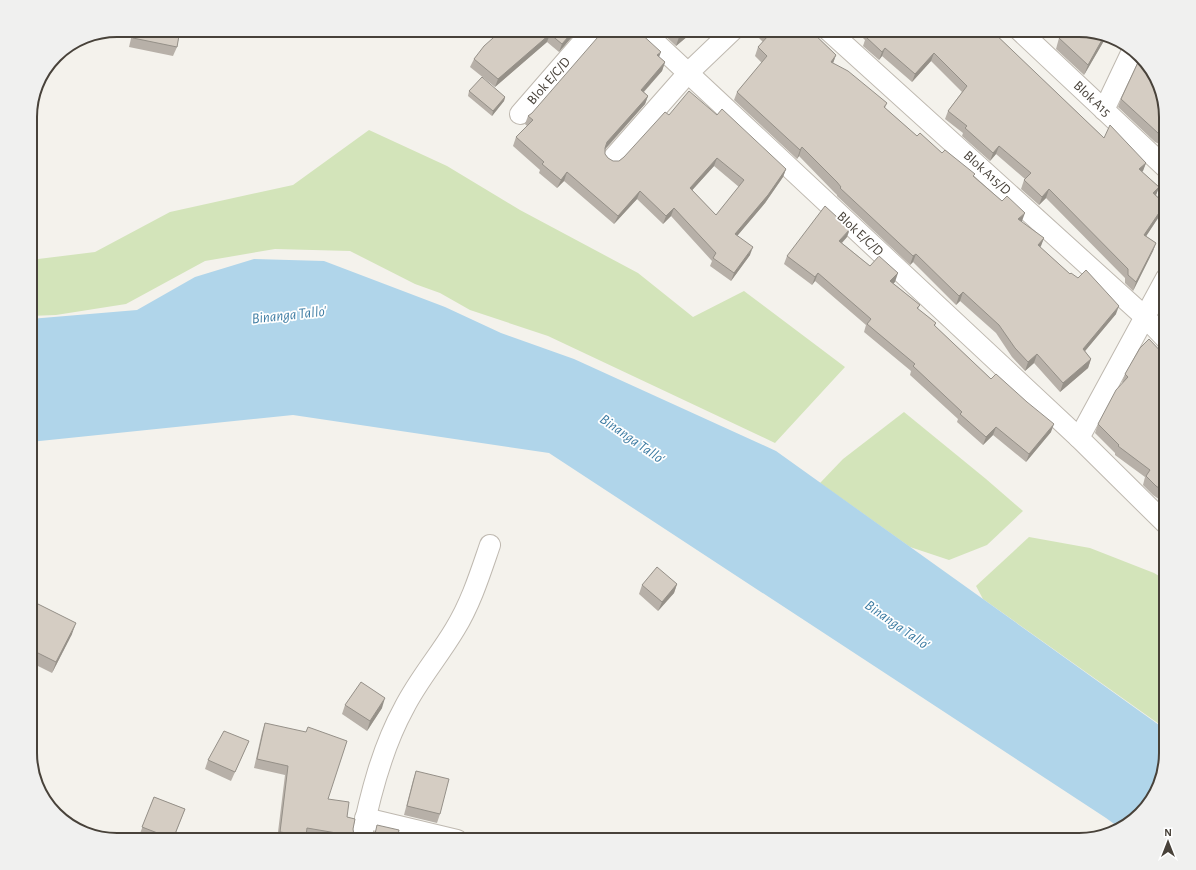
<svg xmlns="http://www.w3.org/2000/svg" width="1196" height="870" font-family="'Alegreya Sans',sans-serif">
<rect width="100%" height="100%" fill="#f4f2ec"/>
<!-- green -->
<g fill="#d3e4ba">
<path d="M369,130L447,166L520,210L638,273L693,317L744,291L845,367L775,443L548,336L470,310L440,293L415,284L350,251L275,249L205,261L126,304L56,315L30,316V260L95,252L170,212L293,185Z"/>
<path d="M904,412L986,479L1023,511L987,545L949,560L910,547L820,483L843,459Z"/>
<path d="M1029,537L1090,548L1154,573L1166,580V729L983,599L976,586Z"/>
</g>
<!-- water -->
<path fill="#b0d5ea" d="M254,259L324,261L445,307L501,333L574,359L776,451L1166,730V754L1148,806L1121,829L1106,818L549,453L293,415L30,442V319L137,310L195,277Z"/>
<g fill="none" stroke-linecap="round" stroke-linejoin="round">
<defs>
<g id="street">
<path d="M642,30L1079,438"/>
<path d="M828,30L1145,317L1166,339"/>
<path d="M1019,30L1166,168"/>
<path d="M1104,110L1133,49"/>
<path d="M520,114L593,30"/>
<path d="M613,158L688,73L733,30"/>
<path d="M1166,278L1079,438L1166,524"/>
<path d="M365,818L457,840"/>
<path d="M361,840C370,795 382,748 404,708C418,680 439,656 455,629C471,603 480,574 490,545"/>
</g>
</defs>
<!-- street casing -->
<use href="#street" stroke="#bfb9b0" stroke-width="22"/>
<!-- street -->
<use href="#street" stroke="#fff" stroke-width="20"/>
</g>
<!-- wall -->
<g fill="#b7b0a8" fill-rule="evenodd">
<path d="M133,30H180L177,47L173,56L129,47Z"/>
<path d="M502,30H578L559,52L547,42L495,87L470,67L474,59Z"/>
<path d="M659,30H695L676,46Z"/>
<path d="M700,30H708L703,34Z"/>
<path d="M751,30H810L836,55L833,63L887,103L885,108L917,136L942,153L974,177L1022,221L1021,222L1044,238L1040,247L1070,274L1116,314L1085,351L1091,359L1088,368L1060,392L1034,363L1025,371L1012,357L996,333L960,301L956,305L913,262L910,265L837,196V195L833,191L799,156L797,159L734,100L737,92L762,63L755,56L758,47L763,42Z"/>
<path d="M855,30H991L1104,138L1146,163L1142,172L1159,187L1156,195L1165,204L1162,212L1146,236L1156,243L1153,251L1133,291L1125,283V278L1046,198L1039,205L1021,189L1024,180L1025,179L996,154L990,161L962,136L963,133L945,119L948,111L962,92L931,61L912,82L882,56L879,60L863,46L865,40Z"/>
<path d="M1059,38L1105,39L1084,75L1056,49Z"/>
<path d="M659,57L665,62L662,71L644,92L648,96L645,104L605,150V154L608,158L613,161H619L624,157L669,115H717L786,169L783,177L765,203L737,236L750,255L731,281L710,266L712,261L671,216L663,224L637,199L614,224L564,181L557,188L539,173L540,170L513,146L516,137L527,126L525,124L528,116L532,113ZM714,166L739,187L716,215L692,190Z"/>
<path d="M469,91L505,97L504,101L492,116L468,96Z"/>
<path d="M1121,99L1166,116V147L1155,142L1118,107Z"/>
<path d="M847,237L842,243L870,266L895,282L893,283L920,305L918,309L936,323L935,326L991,379L1051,432L1026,462L993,435L983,445L957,422L958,419L910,375L911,371L864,332L866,325L815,281L812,285L784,264L787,256Z"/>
<path d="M1166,300V311L1163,308Z"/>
<path d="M1166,357V501L1165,500L1163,502L1153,495L1143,485L1145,477L1115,455V453L1095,433L1098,424L1123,383L1122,382L1125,374Z"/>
<path d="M677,584L674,593L658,611L639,594L642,585Z"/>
<path d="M30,600L72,634L52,673L30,662Z"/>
<path d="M345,705L382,708L367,731L342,714Z"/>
<path d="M265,723L328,799L347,817L353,829L354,836L352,840H322L305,837L304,840H277L285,775L254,768L262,732Z"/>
<path d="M249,741L245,750L231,781L205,769L208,760Z"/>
<path d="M416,771L440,814L437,823L404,815L413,780Z"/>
<path d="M154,797L185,809L173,840H149L139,836Z"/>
</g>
<!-- shaded-wall -->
<g fill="#959088">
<path d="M574,30H578L559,52L562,44Z"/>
<path d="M688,30H695L676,46L679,37Z"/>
<path d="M704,30H708L703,34Z"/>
<path d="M550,34L547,42L495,87L498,79Z"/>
<path d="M1103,38L1105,39L1084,75L1088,65Z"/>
<path d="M885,48L882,56L879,60L882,52Z"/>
<path d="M661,52L658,60L657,55Z"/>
<path d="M934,53L931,61L912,82L915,74Z"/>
<path d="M836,55L833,63L831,62Z"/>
<path d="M665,62L662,71L638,98L641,90Z"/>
<path d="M648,96L645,104L604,150L605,148L607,142Z"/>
<path d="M505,97L504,101L492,116L493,111Z"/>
<path d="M999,146L996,154L990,161L993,153Z"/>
<path d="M802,147L799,156L797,159L800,150Z"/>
<path d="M717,158L714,166L687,196L690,188Z"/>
<path d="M1146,163L1143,171L1136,177L1139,169Z"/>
<path d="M786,169L783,177L765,203L732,242L735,234Z"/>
<path d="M567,172L564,181L557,188L561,180Z"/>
<path d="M1159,187L1156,195L1153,193Z"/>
<path d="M1049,189L1046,198L1039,205L1042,197Z"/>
<path d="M640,191L637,199L614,224L618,216Z"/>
<path d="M1165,204L1162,212L1141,244L1144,235Z"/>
<path d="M674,208L671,216L663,224L666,216Z"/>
<path d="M1025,213L1022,221L1015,228L1018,219Z"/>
<path d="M850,229L847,237L836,249L839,241Z"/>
<path d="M1044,238L1041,246L1035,254L1038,245Z"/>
<path d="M1156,243L1153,251L1133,291L1136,282Z"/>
<path d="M753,247L750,255L731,281L734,273Z"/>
<path d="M916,254L913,262L910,265L913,256Z"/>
<path d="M818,273L815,281L812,285L815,277Z"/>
<path d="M898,273L895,282L887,289L890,281Z"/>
<path d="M963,292L960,301L956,305L959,296Z"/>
<path d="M1119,306L1116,314L1080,357L1083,349Z"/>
<path d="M1037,354L1034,363L1025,371L1028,362Z"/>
<path d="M1091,359L1088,368L1060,392L1063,383Z"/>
<path d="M1054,424L1051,432L1026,462L1029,454Z"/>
<path d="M996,427L993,435L983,445L986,437Z"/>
<path d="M677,584L674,593L658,611L662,602Z"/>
<path d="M76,623L72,634L52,673L56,662Z"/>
<path d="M385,698L382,708L367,731L370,721Z"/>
<path d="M280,832L306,836L304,840H277Z"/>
</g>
<!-- building -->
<g fill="#d5cdc3" stroke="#959088" fill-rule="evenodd">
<path d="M134,30H180L177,47L133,38Z"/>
<path d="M502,30H574L562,44L550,34L498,79L474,59L484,46Z"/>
<path d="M604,30H637L661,52L657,55L665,62L641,90L648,96L607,142L605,148V154L608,158L613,161H619L624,157L665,112L669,115L689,91L717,115L722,109L786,169L768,195L735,234L753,247L734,273L713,258L716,253L674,208L666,216L640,191L618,216L567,172L561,180L542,164L544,162L516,137L533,120L528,116L532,113ZM717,158L744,180L716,215L690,188Z"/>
<path d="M671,30H688L679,37Z"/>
<path d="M762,30H810L836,55L831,62L848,71L887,103L884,107L917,136L920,133L942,153L945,150L975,174L973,176L1002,201L1007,196L1025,213L1018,219L1044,238L1038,245L1070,274L1071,273L1078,278L1086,270L1119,306L1083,349L1091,359L1063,383L1037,354L1028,362L1015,348L999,325L963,292L959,296L916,254L913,256L840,188L841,187L837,182L802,147L800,150L737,92L767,56L758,47L768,36Z"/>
<path d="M867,30H991L1104,138L1110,125L1146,163L1139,169L1159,187L1153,193L1165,204L1144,235L1156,243L1136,282L1128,275V269L1049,189L1042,197L1024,180L1031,173L999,146L993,153L965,128L967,126L948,111L967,86L934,53L915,74L885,48L882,52L866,37L870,33Z"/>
<path d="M1064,30H1080L1103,38L1088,65L1059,38Z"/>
<path d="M1140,58L1157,78L1166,116V137L1158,133L1121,99Z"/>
<path d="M482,77L505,97L493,111L469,91Z"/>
<path d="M825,206L850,229L839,241L870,266L879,256L898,273L890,281L920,305L917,308L936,323L934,325L991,379L996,374L1027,402L1054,424L1029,454L996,427L986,437L960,414L962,412L913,366L915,364L867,324L871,319L818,273L815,277L787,256Z"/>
<path d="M1149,339L1166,357V493L1156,486L1146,476L1150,470L1118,446L1119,445L1098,424L1116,390L1128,377L1125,374L1140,348Z"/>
<path d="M657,567L677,584L662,602L642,585Z"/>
<path d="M30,600L76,623L56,662L30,649Z"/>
<path d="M361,682L385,698L370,721L345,705Z"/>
<path d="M265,723L306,732L308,727L347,741L328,799L349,802L347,817L355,819L353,829L354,836L307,828L306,836L280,832L288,766L257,759Z"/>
<path d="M224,731L249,741L235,772L208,760Z"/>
<path d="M416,771L449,779L440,814L407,806Z"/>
<path d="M154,797L185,809L173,839L142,827Z"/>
<path d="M377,825L399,830L397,840H371L375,834Z"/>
</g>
<g text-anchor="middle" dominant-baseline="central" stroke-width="3.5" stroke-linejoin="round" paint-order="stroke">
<!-- street labels -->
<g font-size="14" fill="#48423a" stroke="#fff">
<text transform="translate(549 81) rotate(-49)">Blok E/C/D</text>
<text transform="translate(1092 99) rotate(43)">Blok A15</text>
<text transform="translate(987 173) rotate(42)">Blok A15/D</text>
<text transform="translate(860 234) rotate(43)">Blok E/C/D</text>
</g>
<!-- water labels -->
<g font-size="15" font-style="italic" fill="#3c7ba2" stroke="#fff">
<text transform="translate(289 315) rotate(-6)">Binanga Tallo'</text>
<text transform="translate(632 439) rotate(35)">Binanga Tallo'</text>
<text transform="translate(897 625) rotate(35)">Binanga Tallo'</text>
</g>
</g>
<!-- crop -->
<path d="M0 0H1196V870H0ZM117 37H1079A80 80 0 0 1 1159 117V753A80 80 0 0 1 1079 833H117A80 80 0 0 1 37 753V117A80 80 0 0 1 117 37Z" fill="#f0f0ef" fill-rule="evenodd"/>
<path fill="none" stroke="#48423a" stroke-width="2" d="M117 37H1079A80 80 0 0 1 1159 117V753A80 80 0 0 1 1079 833H117A80 80 0 0 1 37 753V117A80 80 0 0 1 117 37Z"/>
<!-- north arrow -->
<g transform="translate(1168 842)" stroke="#ffffff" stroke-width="3" paint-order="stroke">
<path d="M0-3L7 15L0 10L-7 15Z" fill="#48423a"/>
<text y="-6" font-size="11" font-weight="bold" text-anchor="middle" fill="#48423a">N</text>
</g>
</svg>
